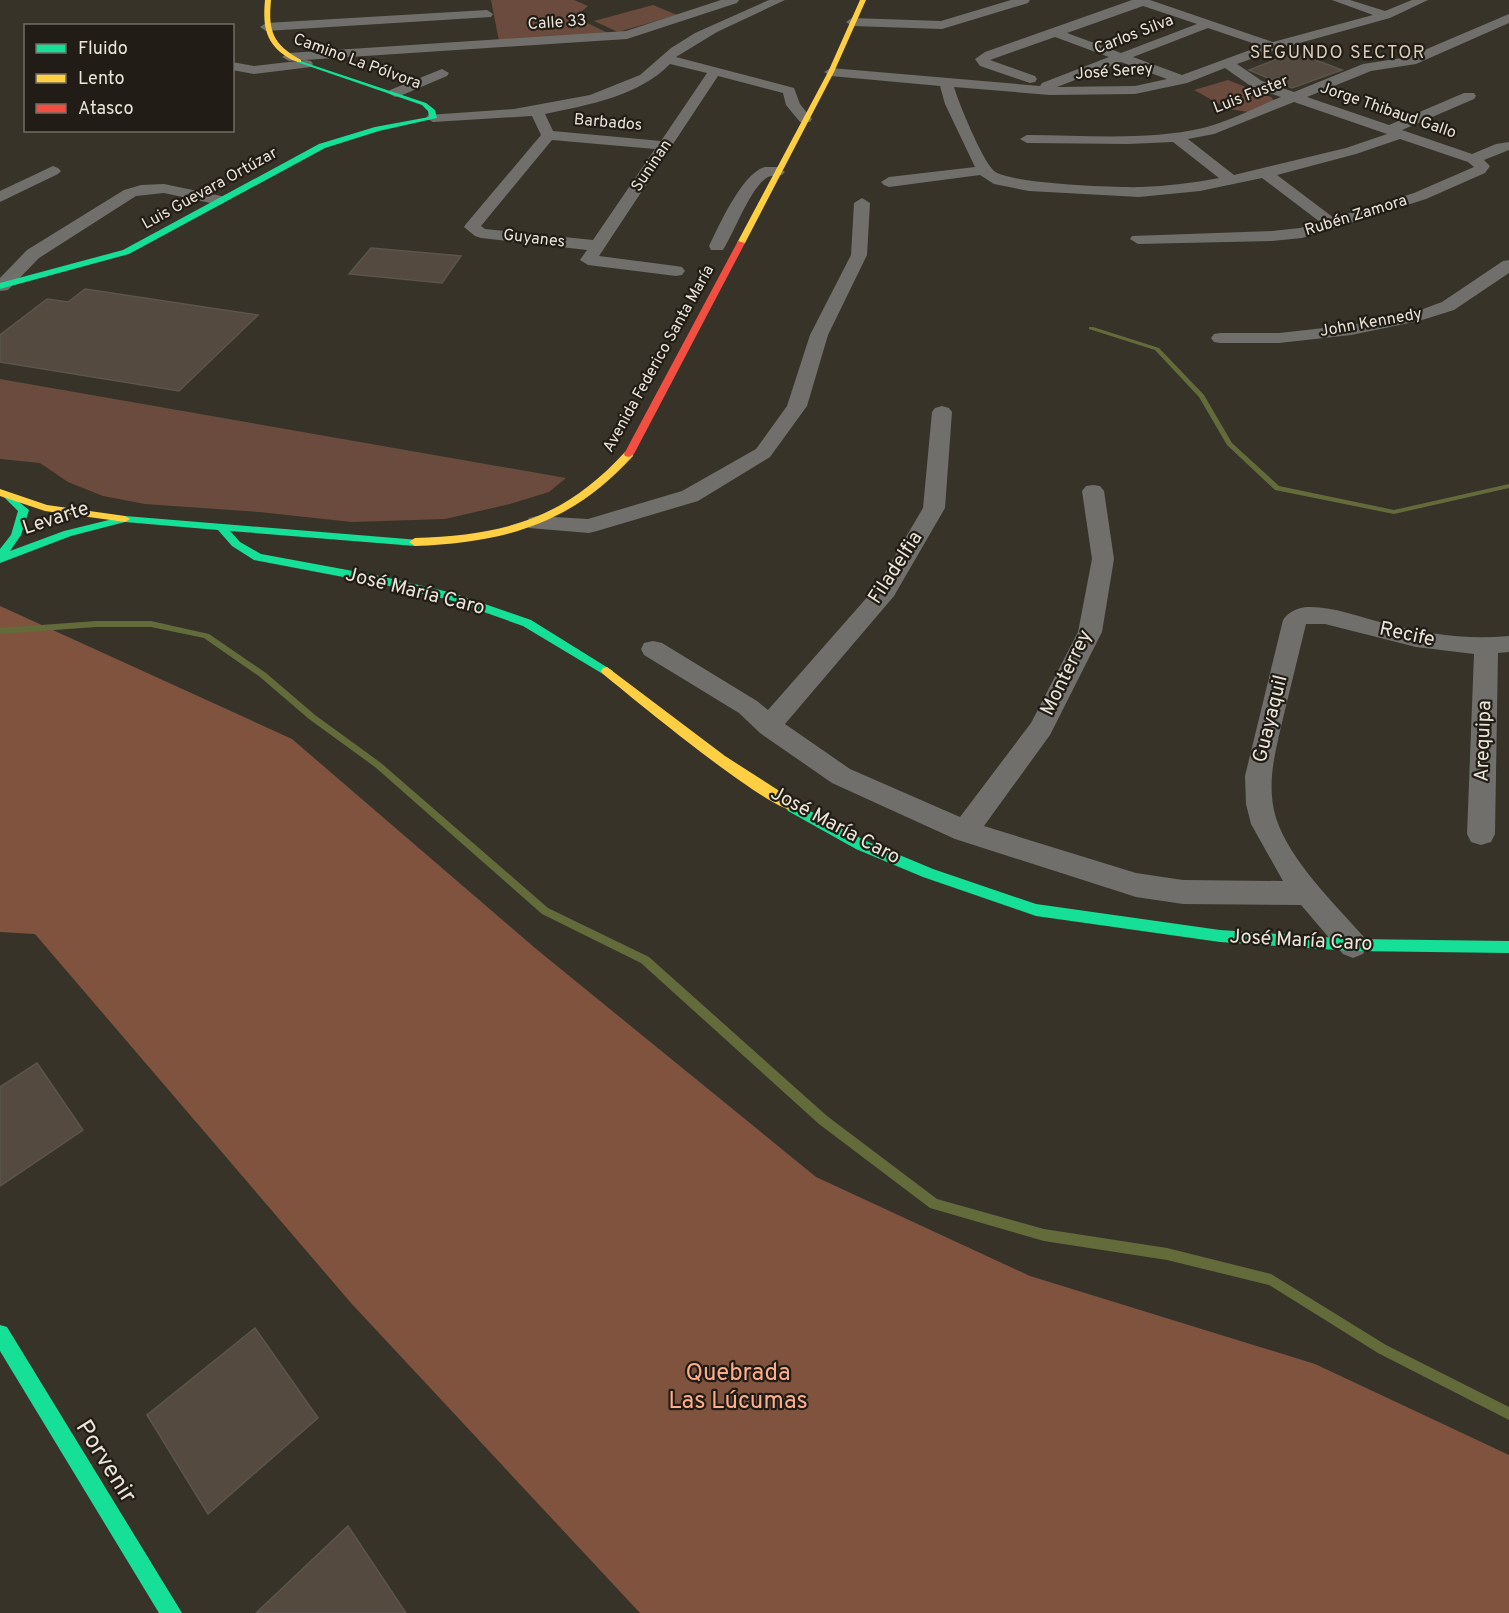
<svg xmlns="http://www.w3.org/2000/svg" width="1509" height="1613" font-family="Overpass,sans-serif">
<rect width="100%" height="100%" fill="#383329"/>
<!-- green -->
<g fill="#6b4b3d">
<path d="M491,0H574L588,6L575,17L608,33L499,41Z"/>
<path d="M653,5L677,15L618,32L594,21Z"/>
<path d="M1228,80L1271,97L1276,103L1249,112L1228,109L1194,90Z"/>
<path d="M0,379L566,478L549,492L510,504L445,519L352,522L259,512L145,504L103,496L68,482L40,463L0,459Z"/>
</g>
<!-- forest -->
<path fill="#80533f" d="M0,606L292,739L535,948L816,1177L1030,1276L1315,1364L1509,1455V1613H640L351,1303L35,934L0,932Z"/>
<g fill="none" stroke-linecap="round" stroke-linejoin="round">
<!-- stream -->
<g fill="#646b3b" fill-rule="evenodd">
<path d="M1089,327H1093L1159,348L1204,395L1232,443L1279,486L1394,510L1509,484V488L1394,514L1275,490L1227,445L1199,397L1155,350L1089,329Z"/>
<path d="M96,621H151L209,634L266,673L315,715L381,763L548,908L649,957L827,1116L937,1199L1044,1229L1167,1248L1271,1274L1386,1345L1509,1407V1420L1378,1353L1269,1285L1167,1260L1044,1241L930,1208L819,1124L641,963L542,914L375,767L309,719L260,677L204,638L151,627H96L0,634V628Z"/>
</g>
</g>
<!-- building -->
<g fill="#544a3f" stroke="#5b554d" stroke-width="1.5">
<path d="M1295,52L1342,70L1292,88L1249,70Z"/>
<path d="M371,248L461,256L442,283L349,274Z"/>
<path d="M85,289L258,315L179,391L0,362V335L47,299L68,302Z"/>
<path d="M37,1063L83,1130L0,1186V1087Z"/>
<path d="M255,1328L318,1418L208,1514L147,1415Z"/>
<path d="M348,1526L406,1613H256Z"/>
</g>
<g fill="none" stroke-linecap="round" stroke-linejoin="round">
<!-- street -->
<g fill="#706f6b" fill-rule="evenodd">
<path d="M721,0H739L737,3L627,39L289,61L282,57L289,53L626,31Z"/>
<path d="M769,0H785L717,32L676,57L794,88L800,104L812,119L810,122H800L786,105L783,93L718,76L599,256L676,266L682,267L685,271L682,275L676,276L588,265L580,260L587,250L481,238L475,236L464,227L466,224L541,135L532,116L433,122L426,118L428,115L514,109L590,95L640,75L671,48L695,33ZM670,64L707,73L661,141L553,131L545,114C588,105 639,96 670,64ZM552,140L655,149L593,240L485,229L481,226Z"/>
<path d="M1011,0H1030L1028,3L942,29L852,26L846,22L852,18L941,21Z"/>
<path d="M1132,0H1150L1273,42L1373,15L1332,0H1350L1385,11L1412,0H1428L1390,18L1278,49L1237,64L1262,81L1294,92L1363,64L1408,57L1509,14V23L1416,64L1371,71L1307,97L1389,125L1464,93H1474L1476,96L1474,99L1402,130L1472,154L1496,144L1509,142V150L1484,160L1490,166L1485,173L1426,199L1302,238L1272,241L1138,244L1130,239L1132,236L1272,231L1300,228L1320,222L1262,178L1200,191L1139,197L1029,191L994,184L980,175L889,187L884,185L881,182L889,177L975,167L945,104L940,86L831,76L824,72L831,68L1040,86L1042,83L1109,57L1055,37L990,60L1035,76L1037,79L1035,82L1030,83L980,66L975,59L985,52ZM1143,6L1197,24L1121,53L1067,33ZM1208,28L1261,46L1182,75L1133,57ZM1121,62L1167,79L1135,86L1057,87ZM1225,68L1252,87L1281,97C1256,107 1230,121 1203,128C1147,141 1085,135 1027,135L1020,139L1027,143L1128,144L1173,142L1219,178C1193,183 1167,186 1141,187C1118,188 1005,184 993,170C981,157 959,104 954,87L1050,95L1135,94L1187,83ZM1294,102L1387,134L1346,148L1234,175L1188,139L1214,134ZM1400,139L1468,162L1474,167L1414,193L1334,218L1277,175L1356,154Z"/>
<path d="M487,10L493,14L491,17L266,31L260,27L266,23Z"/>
<path d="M306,60L311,61L313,64L311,67L254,74L232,70V62L254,66Z"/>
<path d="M442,69L449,73L447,76L400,96L395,97L388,93L390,90Z"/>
<path d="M53,166L58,168L61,171L58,174L0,202V191Z"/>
<path d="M765,167H777L785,172L782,175C778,176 772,175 768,177C751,186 734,233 723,250H711L709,246C719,226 742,173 765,167Z"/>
<path d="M164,184L226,197L228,200L220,205L164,193L136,196L39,258L8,290L0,291V278L27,250L124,190L141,185Z"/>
<path d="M862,198L870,203L867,255L828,335L807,406L770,457L698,501L597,531L589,533L529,528L526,523L529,518L537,516L588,519L682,491L756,449L787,406L810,335L851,255L854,203Z"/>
<path d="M1509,260V273L1454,310L1419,321L1351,335L1279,343H1220L1214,342L1211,338L1214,334L1220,333H1279L1351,325L1415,312L1442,302L1503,261Z"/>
<path d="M942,406L949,408L952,412L945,508L894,596L785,724L850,769L960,817L1031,723L1078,632L1092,559L1082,491L1086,486L1093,485L1100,486L1104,491L1114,559L1102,632L1050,735L984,826L1136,873L1183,880L1283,881L1251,824L1246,804L1245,776L1283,620C1288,612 1297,608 1307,607C1332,606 1360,617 1384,623C1426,634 1466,640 1509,636V652L1498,653L1495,834L1491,842L1481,845L1471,842L1467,834L1474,654L1416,647L1325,624H1306C1299,653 1292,681 1285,710C1277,746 1265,781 1276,818C1290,861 1334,903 1363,936L1368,945L1363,954L1353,958L1343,954L1301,905L1183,904L1136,897L955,839L832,783L760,733L739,713L644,655L641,649L644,643L653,641L662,643L757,701L768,710L877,586L923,508L932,412L935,408Z"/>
</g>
<!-- fast -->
<g fill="#16e098" fill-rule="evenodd">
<path d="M297,60L426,103L435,110L437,118L379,131L325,148L129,254L0,289V283L123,250L319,144L375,127L429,117L428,111L422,105L297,62Z"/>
<path d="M9,494L29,510L21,535L10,551L64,531L125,516L419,540V544L415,546L230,531L240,542L261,554L380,576L453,593L531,620L613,671L611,674H603L523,626L450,600L380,584L254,560L232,546L218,530L125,522L71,536L0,563V549L11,535L18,511L4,497Z"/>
<path d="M793,802L866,841L933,869L1036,904L1220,930L1353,939L1509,941V953L1353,951L1220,942L1036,916L923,877L856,849L788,811L786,807L788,803Z"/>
<path d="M0,1325L7,1327L182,1613H159L0,1351Z"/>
</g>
<!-- slow -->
<g fill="#ffcf43" fill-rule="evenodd">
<path d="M265,0H271C268,32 273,44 301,60V62C295,62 290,59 284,55C264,41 263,22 265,0Z"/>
<path d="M860,0H866L834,72L745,243L738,245L737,243L828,72Z"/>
<path d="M629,451L633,452V456C570,525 505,542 415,546L409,542L415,538C504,535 564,519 625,452Z"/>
<path d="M0,489L47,505L125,516L130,519L125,522L45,511L0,496Z"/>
<path d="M607,667L725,756L798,803L800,807L798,811C776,818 628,694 603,674L601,671L603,668Z"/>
</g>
<!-- jam -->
<path fill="#f24e42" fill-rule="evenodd" d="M738,241L745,243L634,454L629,457L625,456L624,454Z"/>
</g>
<g text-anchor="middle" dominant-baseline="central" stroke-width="4.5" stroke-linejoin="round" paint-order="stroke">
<!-- far-street labels -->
<g font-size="16" fill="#eae4d9" stroke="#211c15">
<text transform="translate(557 23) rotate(-4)">Calle 33</text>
<text transform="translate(1134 35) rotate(-21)">Carlos Silva</text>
<text transform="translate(357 62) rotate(20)">Camino La Pólvora</text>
<text transform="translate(1114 72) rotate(-4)">José Serey</text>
<text transform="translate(1251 95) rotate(-21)">Luis Fuster</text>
<text transform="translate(1388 111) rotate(19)">Jorge Thibaud Gallo</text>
<text transform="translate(608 123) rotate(5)">Barbados</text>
<text transform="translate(652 166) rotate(-56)">Suninan</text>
<text transform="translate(210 189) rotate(-29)">Luis Guevara Ortúzar</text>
<text transform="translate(1356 216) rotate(-17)">Rubén Zamora</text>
<text transform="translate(534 239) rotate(7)">Guyanes</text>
<text transform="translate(1371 323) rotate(-10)">John Kennedy</text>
<text transform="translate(659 359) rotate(-61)">Avenida Federico Santa María</text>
</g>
<!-- far-neighbourhood labels -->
<g font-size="18" letter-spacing="1.5" fill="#d9cdb9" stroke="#211c15">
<text x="1338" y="53">SEGUNDO SECTOR</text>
</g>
<!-- street labels -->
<g font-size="20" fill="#eae4d9" stroke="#211c15">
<text transform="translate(56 519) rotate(-18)">Levarte</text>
<text transform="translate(896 568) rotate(-57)">Filadelfia</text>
<text transform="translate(415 592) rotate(14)">José María Caro</text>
<text transform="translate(1407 635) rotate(12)">Recife</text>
<text transform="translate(1067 673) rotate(-64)">Monterrey</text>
<text transform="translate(1271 719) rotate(-76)">Guayaquil</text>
<text transform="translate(1484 741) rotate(-88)">Arequipa</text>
<text transform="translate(835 826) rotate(28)">José María Caro</text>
<text transform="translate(1301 941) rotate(3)">José María Caro</text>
</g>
<!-- near-park labels -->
<g font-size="24" fill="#fcad8b" stroke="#211c15">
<text x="738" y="1374">Quebrada<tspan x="738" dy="28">Las Lúcumas</tspan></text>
</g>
<!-- near-street labels -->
<g font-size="24" fill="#eae4d9" stroke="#211c15">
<text transform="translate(105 1462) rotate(58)">Porvenir</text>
</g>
</g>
<!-- legend -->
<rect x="24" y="24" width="210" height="108" fill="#211c15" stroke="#716c63" stroke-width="1.5"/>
<rect x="36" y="44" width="30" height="9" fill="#16e098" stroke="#716c63" stroke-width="1.5"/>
<text x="78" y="54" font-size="18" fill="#eae4d9">Fluido</text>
<rect x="36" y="74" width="30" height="9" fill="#ffcf43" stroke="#716c63" stroke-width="1.5"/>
<text x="78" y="84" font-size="18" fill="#eae4d9">Lento</text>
<rect x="36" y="104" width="30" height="9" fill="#f24e42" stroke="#716c63" stroke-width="1.5"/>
<text x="78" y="114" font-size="18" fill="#eae4d9">Atasco</text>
</svg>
